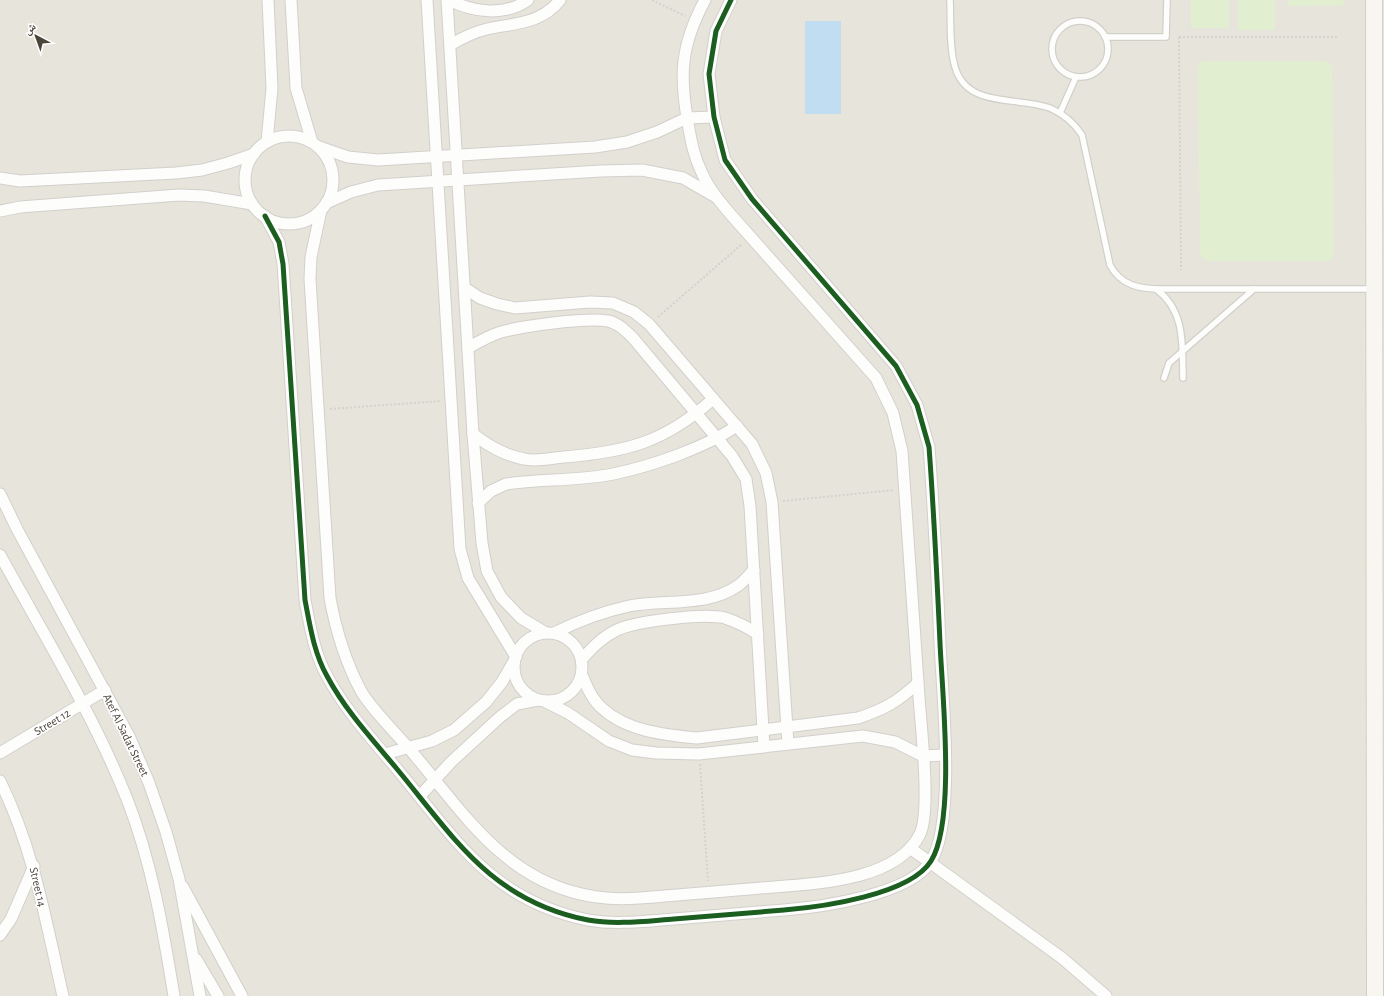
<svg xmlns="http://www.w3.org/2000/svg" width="1384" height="996" font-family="'Alegreya Sans','Noto Naskh Arabic',sans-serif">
<rect width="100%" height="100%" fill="#f4f2ee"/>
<!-- residential -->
<rect fill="#e7e4dc" x="0" y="0" width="1384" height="996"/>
<!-- green -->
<g fill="#e1eecf">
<rect x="1191" y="0" width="38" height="28"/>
<rect x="1238" y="0" width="37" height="30"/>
<path d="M1288,0H1344V5L1288,6Z"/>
<path d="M1205,61H1326L1332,66L1334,253L1332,259L1327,261H1209L1203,259L1200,253L1198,67L1200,63Z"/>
</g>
<!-- water -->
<rect fill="#c0ddf1" x="805" y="21" width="36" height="93"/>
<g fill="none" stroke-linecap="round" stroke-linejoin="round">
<defs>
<g id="lane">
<path d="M950,0C951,21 949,47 955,67C967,109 1018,96 1050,108C1064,114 1074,123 1082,135L1110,265C1121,286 1140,289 1162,289H1372"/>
<circle cx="1080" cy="49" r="28"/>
<path d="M1105,37H1166L1167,0"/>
<path d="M1060,113L1076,77"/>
<path d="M1156,289C1186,311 1182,346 1183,378"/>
<path d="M1164,378L1169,363L1254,289"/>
</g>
<g id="street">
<path d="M291,0L296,88L312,142"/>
<path d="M427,0L460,549L468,578L516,657"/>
<path d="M447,0L473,434L482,543L487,571L501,597L521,618L546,633"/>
<path d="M449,0C473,12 504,17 528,0"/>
<path d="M450,45C462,38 474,32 487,29C515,23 541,24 560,0"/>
<circle cx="289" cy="180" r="44"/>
<path d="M267,142L272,88L268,0"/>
<path d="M319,147L348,157L378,160L595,147L627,142L657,132L687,118L714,117"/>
<path d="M0,178L20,181L176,173L202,170L228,163L254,154"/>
<path d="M326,203L351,192L378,185L601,171L642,170L683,178L716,197"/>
<path d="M321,210L311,257L310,279L330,598C336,631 345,661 361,691C371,709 398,735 412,752C466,816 508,885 597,897C623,901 651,897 677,895C713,892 750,889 786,886C828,883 899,877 920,834C931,811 921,727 919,697C913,615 907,533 902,451L893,413L876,378L732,216C720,202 709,189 702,173C694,157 691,141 688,123C679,74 681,45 705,0"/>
<path d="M0,211L20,207L179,195L204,196L252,204"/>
<path d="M265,216L279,242L283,264L305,600C310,626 314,653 327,676C345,710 372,739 397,769C455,839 492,901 588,920C616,925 646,921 674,919C710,916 747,913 784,910C821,907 910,895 931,861C956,821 942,692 940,643C937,577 934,512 929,447L917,405L896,366L752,199L725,160L714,117L709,74L716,31L731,0"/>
<path d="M465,288L480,298L497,304L515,308L590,302L613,303L634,312L649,324L752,444L766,473L772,502L788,744"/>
<path d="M468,348C478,342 489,336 501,332C523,326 587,317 608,321C618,323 626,331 633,338L732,456L746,479L750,506L764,747"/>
<path d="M473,434C489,446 504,455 524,459C536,462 552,458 564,457C627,452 665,442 713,399"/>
<path d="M0,494L17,529L129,736L149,783L166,832L179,879L200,996"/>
<path d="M478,503L491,491L506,484C541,479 578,481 613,474C652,466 704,448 737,426"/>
<path d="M0,555C44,635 93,714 127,799C152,863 163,929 174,996"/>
<path d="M554,633C578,621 602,612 629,606C664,599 707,608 739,585C744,581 749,575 754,570"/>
<circle cx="548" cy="667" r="34"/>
<path d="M582,659C592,648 602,637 617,630C636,621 705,613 725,618C737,622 747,627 758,634"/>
<path d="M582,675C587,687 592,700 603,709C627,731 665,735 697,738L858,718C885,709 897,702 918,683"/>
<path d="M546,702L568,713L609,741L632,750L656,753L699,754L863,736L895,742L923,756L945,755"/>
<path d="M0,753L105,690"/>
<path d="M385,754L432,741L454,730L486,702L502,682L514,661"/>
<path d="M0,781C34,850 46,922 63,996"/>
<path d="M420,796L451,762L500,717L517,704L538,700"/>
<path d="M910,848L1062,958L1106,996"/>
<path d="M183,887L242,996"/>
<path d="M0,935L11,919L34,866"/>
<path d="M196,959L218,996"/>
</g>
<path id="secondary" d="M1374,0L1375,996"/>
</defs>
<!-- lane casing -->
<use href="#lane" stroke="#d2d0cb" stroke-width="8"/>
<!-- street casing -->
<use href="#street" stroke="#d2d0cb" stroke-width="13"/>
<!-- secondary casing -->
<use href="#secondary" stroke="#d3cfc5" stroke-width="18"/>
<!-- path -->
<g stroke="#d3d2cc" stroke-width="2" stroke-dasharray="2 2" stroke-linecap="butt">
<path d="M652,0L685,16"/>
<path d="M1179,37L1181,270"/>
<path d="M1179,37H1338"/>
<path d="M658,317L742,244"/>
<path d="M330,409L441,401"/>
<path d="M783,501L894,490"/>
<path d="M700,764L708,881"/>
</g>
<!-- lane -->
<use href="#lane" stroke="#fdfdfc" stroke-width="5.5"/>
<!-- street -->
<use href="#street" stroke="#fdfdfc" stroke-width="11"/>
<!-- secondary -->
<use href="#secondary" stroke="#f7f6f1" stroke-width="16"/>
<defs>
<path id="cycleway" d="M265,216L279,242L283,264L305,600C310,626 314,653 327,676C345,710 372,739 397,769C455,839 492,901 588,920C616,925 646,921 674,919C710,916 747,913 784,910C821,907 910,895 931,861C956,821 942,692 940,643C937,577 934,512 929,447L917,405L896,366L752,199L725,160L714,117L709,74L716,31L731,0"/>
</defs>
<!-- cycleway casing -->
<use href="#cycleway" stroke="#fff" stroke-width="8"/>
<!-- cycleway -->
<use href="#cycleway" stroke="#1b5e20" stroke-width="5"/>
</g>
<g text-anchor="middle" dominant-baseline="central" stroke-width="3.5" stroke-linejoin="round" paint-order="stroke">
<!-- street labels -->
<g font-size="12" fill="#4b4439" stroke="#fff">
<text transform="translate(52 722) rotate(-31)">Street 12</text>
<text transform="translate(126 735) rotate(64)">Atef Al Sadat Street</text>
<text transform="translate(38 887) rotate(77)">Street 14</text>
</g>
</g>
<!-- north arrow -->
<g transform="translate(36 36) rotate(319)" stroke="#ffffff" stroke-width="3" paint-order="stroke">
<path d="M0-3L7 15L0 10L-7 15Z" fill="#4b4439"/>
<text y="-6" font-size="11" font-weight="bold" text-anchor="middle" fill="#4b4439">ش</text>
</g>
</svg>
